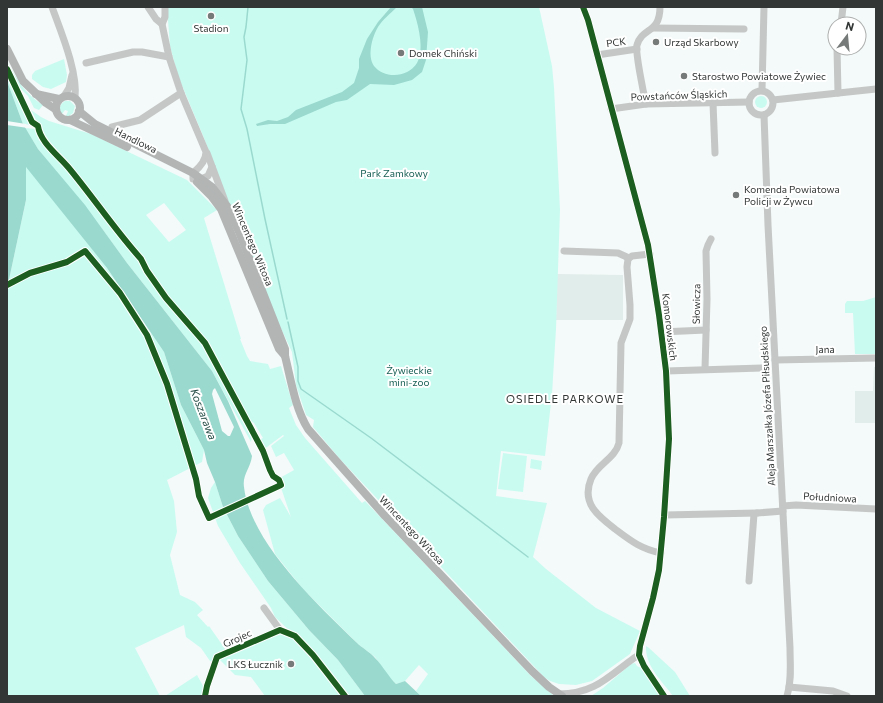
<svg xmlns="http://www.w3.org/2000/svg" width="883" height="703" font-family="Commissioner,sans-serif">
<rect width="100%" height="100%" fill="#f4faf9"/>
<!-- built -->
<g fill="#e1edea">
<path d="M557,274L623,275V320H556Z"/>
<path d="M874,367H876V423H855V391H873Z"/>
</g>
<!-- green -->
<g fill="#c9fbf1" fill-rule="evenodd">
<path d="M167,7H539L552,66L554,87L560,210L556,329L552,394L545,456L501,451L496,496L547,503L533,557L546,569L596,608L640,631L630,654L592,681L576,685L559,684L550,681L544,677L340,459L313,427L314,420L306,415L296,385L292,352L278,322L222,187L204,138L178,76L170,46Z"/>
<path d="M64,59L67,75L66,82L51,89L43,87L32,79V75L35,71Z"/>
<path d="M8,63C18,81 25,94 43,105L39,110L34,108L28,96L20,88Z"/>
<path d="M7,76L31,125L23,124L7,81Z"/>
<circle cx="761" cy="102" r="6"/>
<path d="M65,101H70L75,106L73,113L69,116H66L68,111L65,110L62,114C58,109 60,104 65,101Z"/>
<path d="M31,110L41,117L49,121L91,134L187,180L217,210L204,218L241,339H240L247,356L250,361L268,364L270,369L281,366L293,405L289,408L296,425L305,438L362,503L365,501L531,676L554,696H421L416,691L428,674L419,665L405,681L396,684L388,676L375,657L358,644L303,589L275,554L263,510L266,505L280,498L291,517L278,479L294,470L284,453L276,457L271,446L284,436L283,435L263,450L259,440L263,438L254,423L247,419L206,341L167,297L150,271L141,255L110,219L79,178L41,134L40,130V125L37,122ZM164,203L186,230L169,242L146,215Z"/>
<path d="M25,128L36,129L39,137L62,164L140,260L147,273L165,300L199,338L251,433L252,436L251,442L212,371L127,263L100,226L38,149Z"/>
<path d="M26,166L107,268L164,352L181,405L204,450L202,462L167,480L174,501L177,532L170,555L180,595L195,602L203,610L197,615L208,627L209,626L228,653L280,630L294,635L275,617L271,608L240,563L218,526L208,498L211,488L215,482L223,507L238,536L268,581L309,630L338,660L365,696H265L251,677L235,675L218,658L215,663L210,661L201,648L186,637L184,625L135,648L160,696H7V289L26,200Z"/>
<path d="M876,297V354H855L853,313H845V304L847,301H863Z"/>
<path d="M503,453L527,456L523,492L498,489Z"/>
<path d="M531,459L542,461L541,470L530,468Z"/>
<path d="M646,646L649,648L675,672L690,696H673C662,681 645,666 646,646Z"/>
<path d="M635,663L637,666L641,668L661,696H591L603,688L631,664Z"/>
<path d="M197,675L203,686H207L205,696H165Z"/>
</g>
<!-- water -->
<g fill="#9ad9ce" fill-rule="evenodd">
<path d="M391,7H397C390,14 383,19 378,27C372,37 367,56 374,66C384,79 408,78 417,63C425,49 418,24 413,9L411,7H422L428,32L426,60L422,72L412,80L394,85L370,84L347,100L336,102L285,124H270L257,126L256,124L268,120L277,121L288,117L296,110L342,92L354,83L359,68V59L367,39L378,22Z"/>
<path d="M7,81L23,124L38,149L85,205L127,263L212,371L228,401L252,456C251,467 242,475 244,487C250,542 318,605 356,642C362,648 370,652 375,658C383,666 388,676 396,684L405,681L421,696H365L338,660L309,630L268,581L238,536L223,507L215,482L207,463L204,450L181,405L164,352L107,268L26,167V200L7,289ZM215,388L234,427L230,436H228L222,431L212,394L213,390Z"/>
</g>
<!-- pier -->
<path fill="#f4faf9" d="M7,121L26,124L28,128L7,125Z"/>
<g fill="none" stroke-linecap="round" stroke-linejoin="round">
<!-- stream -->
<g stroke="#9ad9ce" stroke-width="1.5">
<path d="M248,7L246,27L244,37L247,60L241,109L247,129L265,219L287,319"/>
<path d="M288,322L298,367V381L301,389L371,438L528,557"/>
</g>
<!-- minor -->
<g stroke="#c4c7c6" stroke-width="7">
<path d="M52,7C61,32 78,72 75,98"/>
<path d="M148,7L156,19L162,24"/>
<path d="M165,7V17L162,24L169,57L181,93L206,152C206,161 199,168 193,173V179H201L208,176L212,167"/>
<path d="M583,7L588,20L648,245L659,315L666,371L669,439L664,517L659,570L653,598L640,646L639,655L644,666L664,696"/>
<path d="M841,24L843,7"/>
<path d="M653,28L744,29"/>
<path d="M837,48L838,93"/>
<path d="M597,55L637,49"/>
<path d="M86,63L133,52H142L169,57"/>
<path d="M762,90L764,7"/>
<circle cx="761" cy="103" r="12"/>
<path d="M64,96L69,88L72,75"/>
<path d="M773,100L876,89"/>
<path d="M713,103L715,153"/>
<path d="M646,104C644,95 635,52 637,45C642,27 660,34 660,7"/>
<path d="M611,109L646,104L749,102"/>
<path d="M764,115L768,225L790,648C790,664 792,680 787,696"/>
<path d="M112,127L140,120L181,93"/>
<path d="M207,153L225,201"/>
<path d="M564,251L618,253L629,258"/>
<path d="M650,254L632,256L628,259L627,267L630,305V319L621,343L619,443C615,459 597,464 591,479C581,503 598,516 615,529C631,541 641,549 661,553"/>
<path d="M661,332L706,330"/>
<path d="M775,360L876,358"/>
<path d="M705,369L707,299L706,251L708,245L711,239"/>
<path d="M666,371L762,368"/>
<path d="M783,506L796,505L876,509"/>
<path d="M665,515L757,513"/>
<path d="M749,581L754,514L757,513L783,511"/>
<path d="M264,608L280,630L295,636L313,655L345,696"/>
<path d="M789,687L833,691L847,696"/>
<path d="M559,694C594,694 608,677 634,658L639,655"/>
<path d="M205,696L207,686L217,657L280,630"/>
</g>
<!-- major -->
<g stroke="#b3b5b5" stroke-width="8">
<path d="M7,49L23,81L46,103L55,109"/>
<path d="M36,94L59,99"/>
<circle cx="68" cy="108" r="12"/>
<path d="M79,111L95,124L193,173L212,187L227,206L239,232L285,349V356C291,380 295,408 308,429L385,516L532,671L549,687L562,696"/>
<path d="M70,120L127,147"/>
<path d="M197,182L212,197L221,209L279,349L285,356"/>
</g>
<defs>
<g id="cycleway">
<path d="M583,7L588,20L648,245L659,315L666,371L669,439L664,517L659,570L653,598L640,646L639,655L644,666L664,696"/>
<path d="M7,69L32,122L38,126C40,142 58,155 68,167C93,197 115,230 141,259L147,271L166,298L205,343L263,451L270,470L273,476L279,480L281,485L209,518L199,496L196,479L167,384L147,335L120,293L85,251L67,262L30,273L7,285"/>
<path d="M205,696L207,686L217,657L280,630L295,636L313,655L345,696"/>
</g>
</defs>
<!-- cycleway casing -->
<use href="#cycleway" stroke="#fff" stroke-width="8"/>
<!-- cycleway -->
<use href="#cycleway" stroke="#1b5e20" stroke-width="6"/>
</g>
<!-- markers -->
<g fill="#767b7a" stroke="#fff" stroke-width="1.5">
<circle cx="211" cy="16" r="4"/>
<circle cx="656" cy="42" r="4"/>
<circle cx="401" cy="53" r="4"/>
<circle cx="684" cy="76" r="4"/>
<circle cx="736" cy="195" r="4"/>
<circle cx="291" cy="664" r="4"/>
</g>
<g text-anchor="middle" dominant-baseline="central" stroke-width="4" stroke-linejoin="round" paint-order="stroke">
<!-- poi labels -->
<g font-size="10" fill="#323635" stroke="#fff" text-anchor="start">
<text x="211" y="28" text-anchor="middle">Stadion</text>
<text x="664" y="42">Urząd Skarbowy</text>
<text x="409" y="53">Domek Chiński</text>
<text x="692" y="76">Starostwo Powiatowe Żywiec</text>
<text x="744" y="189">Komenda Powiatowa<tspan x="744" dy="12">Policji w Żywcu</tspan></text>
<text x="283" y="664" text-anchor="end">LKS Łucznik</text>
</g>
<!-- street labels -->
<g font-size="10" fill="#323635" stroke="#fff">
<text transform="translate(616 42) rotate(-8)">PCK</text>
<text transform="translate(679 95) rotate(-2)">Powstańców Śląskich</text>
<text transform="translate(136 140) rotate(26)">Handlowa</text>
<text transform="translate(253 244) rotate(67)">Wincentego Witosa</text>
<text transform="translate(696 304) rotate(-89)">Słowicza</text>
<text transform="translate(670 327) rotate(83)">Komorowskich</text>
<text transform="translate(825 349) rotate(-1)">Jana</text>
<text transform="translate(767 406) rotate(-93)">Aleja Marszałka Józefa Piłsudskiego</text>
<text transform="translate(830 497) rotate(3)">Południowa</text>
<text transform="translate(412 530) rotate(47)">Wincentego Witosa</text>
<text transform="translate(237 638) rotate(-24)">Grojec</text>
</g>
<!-- park labels -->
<g font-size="10" fill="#155d52" stroke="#fff">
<text x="394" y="173">Park Zamkowy</text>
<text x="409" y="370">Żywieckie<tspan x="409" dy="12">mini-zoo</tspan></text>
</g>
<!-- neighbourhood labels -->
<g font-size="11" letter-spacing="1" fill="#323635" stroke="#fff">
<text x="565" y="398">OSIEDLE PARKOWE</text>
</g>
<!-- water labels -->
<g font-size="11" font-style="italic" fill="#1f4740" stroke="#fff">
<text transform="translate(204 414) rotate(69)">Koszarawa</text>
</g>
</g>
<!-- border -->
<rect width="883" height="703" fill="none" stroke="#323635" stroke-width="16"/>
<!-- north arrow -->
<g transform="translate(847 36) rotate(16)"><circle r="19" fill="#ffffff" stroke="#adafae"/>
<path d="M0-3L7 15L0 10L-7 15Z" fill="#767b7a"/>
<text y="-6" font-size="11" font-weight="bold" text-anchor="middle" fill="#323635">N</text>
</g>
</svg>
